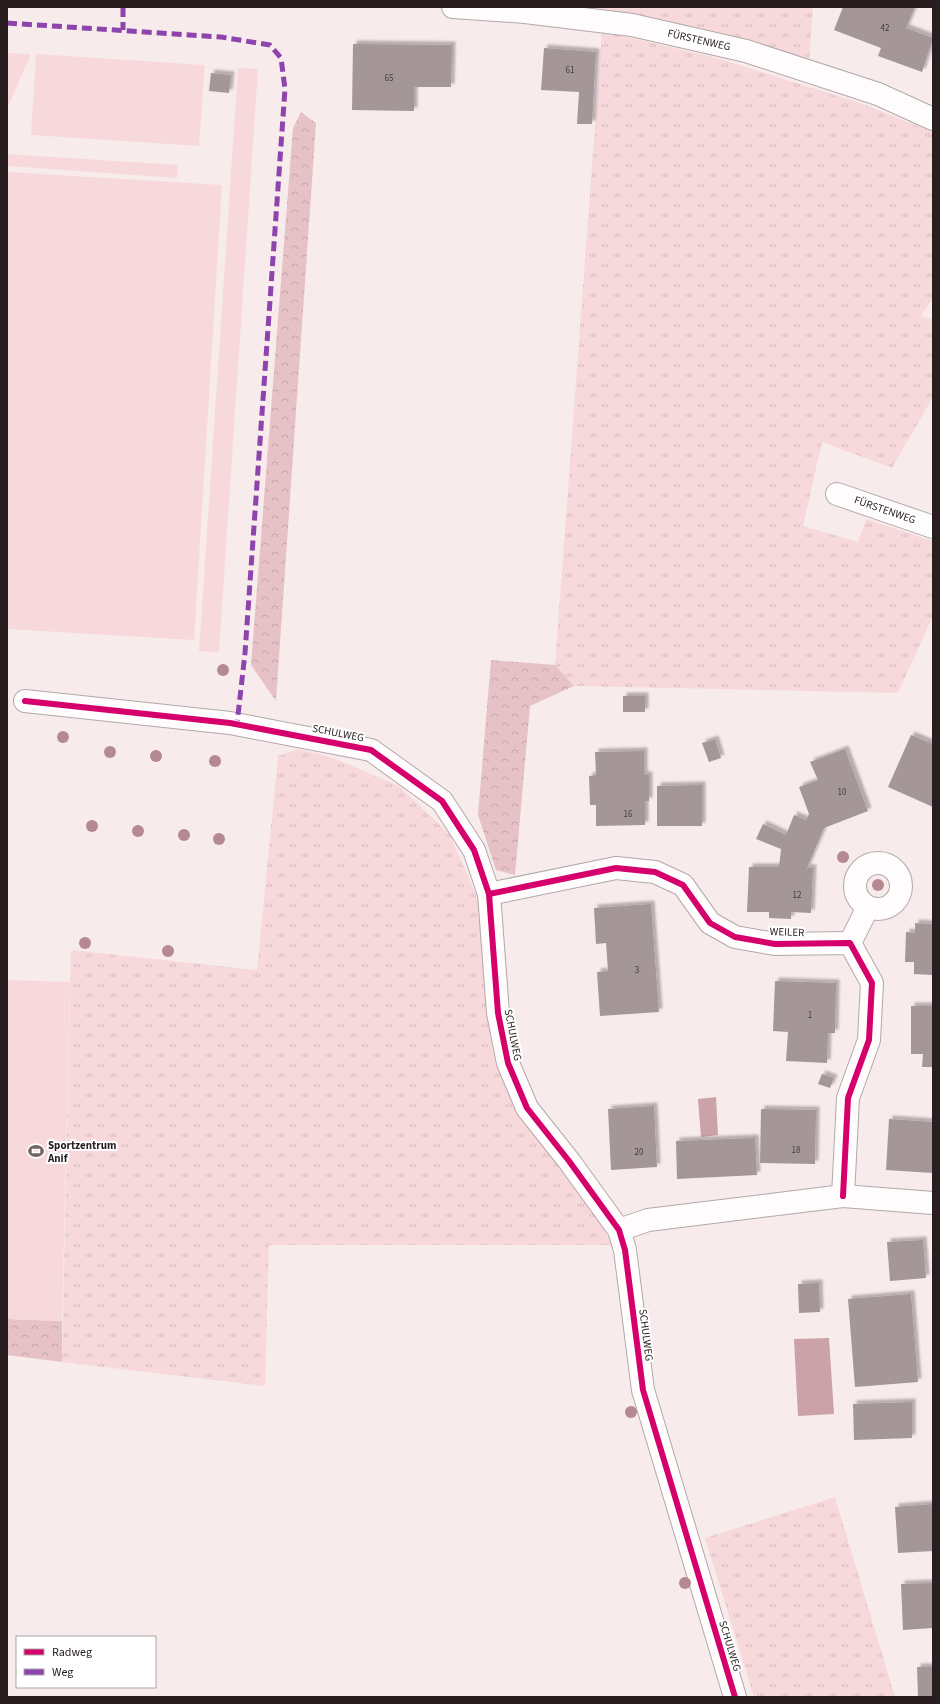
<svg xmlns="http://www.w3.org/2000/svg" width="940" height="1704" font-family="'Source Sans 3',sans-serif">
<defs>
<pattern id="grass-tufts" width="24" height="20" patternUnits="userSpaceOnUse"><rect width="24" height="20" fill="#f7d9dc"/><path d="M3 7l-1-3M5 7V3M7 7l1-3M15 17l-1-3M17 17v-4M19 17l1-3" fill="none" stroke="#d4babc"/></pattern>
<pattern id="forest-crowns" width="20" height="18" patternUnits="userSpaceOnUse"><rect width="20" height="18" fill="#e6c2c7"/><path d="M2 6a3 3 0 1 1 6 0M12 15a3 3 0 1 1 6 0" fill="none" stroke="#c5a6aa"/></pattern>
<filter id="shadow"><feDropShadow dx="3.5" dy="-3.5" stdDeviation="1" flood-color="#0004"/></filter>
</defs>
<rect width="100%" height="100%" fill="#f8ebec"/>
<!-- grass -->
<g fill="url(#grass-tufts)">
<path d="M590,7H813L809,63L713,34Z"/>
<path d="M602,31L717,58L860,103L933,132V298L921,316L933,320V397L892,468L822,442L803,526L858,542L866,519L933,541V616L898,693L574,686L555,665Z"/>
<path d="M299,749L333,758L399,786L450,835L478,899L493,1052L516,1111L591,1205L612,1245H269L265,1386L62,1362L71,950L257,970L278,756Z"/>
<path d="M835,1497L895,1697H754L705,1538Z"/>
</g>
<!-- forest -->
<g fill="url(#forest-crowns)">
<path d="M301,112L316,123L276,701L251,665L293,128Z"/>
<path d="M491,660L555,665L574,686L530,706L515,875L496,870L478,815Z"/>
<path d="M7,1319L62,1321V1362L7,1355Z"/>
</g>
<!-- garden -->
<g fill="#f7d9dc">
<path d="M7,53L31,54L7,109Z"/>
<path d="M36,54L205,65L199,146L31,135Z"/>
<path d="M238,68L258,69L219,652L199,651Z"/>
<path d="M7,154L178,165L177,178L7,166Z"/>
<path d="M7,172L222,185L194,640L7,629Z"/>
<path d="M7,980L70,982L62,1321L7,1319Z"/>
</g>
<!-- water -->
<g fill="#caa2a7">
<path d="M716,1097L718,1135L701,1137L698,1099Z"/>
<path d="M829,1338L834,1414L798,1416L794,1339Z"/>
</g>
<!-- building -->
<g fill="#a59698" filter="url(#shadow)">
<path d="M843,7H915L906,28L933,38L922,72L878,56L881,48L834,30Z"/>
<path d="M353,44L452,45L451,87H414V111L352,110Z"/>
<path d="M544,48L596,52L592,124H577L579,92L541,90Z"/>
<path d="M211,73L231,75L229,93L209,91Z"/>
<rect x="623" y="696" width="22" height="16"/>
<path d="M911,735L933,744V807L888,787Z"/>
<path d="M715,739L721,758L709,762L702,743Z"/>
<path d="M845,749L868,811L824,828L807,868H813L811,913L791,912V919L769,918V912H747L749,867H779L781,849L756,839L763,824L786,835L794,815L806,820L809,814L799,787L818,780L810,762Z"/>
<path d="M644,751V775H649V801H645V825L596,826V805H590L589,776L596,775L595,752Z"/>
<path d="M702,785V826H657V786Z"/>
<path d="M651,904L659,1012L600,1016L597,972L608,971L606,943L596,944L594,908Z"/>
<path d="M915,923L933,924V975L914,974V962H905L906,932L915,933Z"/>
<path d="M775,981L836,983L835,1033H828L827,1063L786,1061L788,1032L773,1031Z"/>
<path d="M911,1006H933V1067H922L923,1054H911Z"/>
<path d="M822,1074L834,1078L830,1088L818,1084Z"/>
<path d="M654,1106L657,1167L611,1170L608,1109Z"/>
<path d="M761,1109L816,1110L815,1164L760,1163Z"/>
<path d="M889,1119L933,1122V1173L886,1170Z"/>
<path d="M755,1138L757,1175L677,1179L676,1141Z"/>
<path d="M923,1240L926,1278L890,1281L887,1242Z"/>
<path d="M819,1283L820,1312L799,1313L798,1284Z"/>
<path d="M911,1294L918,1382L855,1387L848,1299Z"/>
<path d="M912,1402V1438L854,1440L853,1404Z"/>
<path d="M933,1504V1551L898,1553L895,1507Z"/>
<path d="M933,1583V1628L903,1630L901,1584Z"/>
<path d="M917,1667H933V1697H918Z"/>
</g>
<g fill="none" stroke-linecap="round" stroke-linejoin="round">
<defs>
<g id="street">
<path d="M453,7L525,12L632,25L746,51L878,94L933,119"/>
<path d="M837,494L933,527"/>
<path d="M25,701L230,723L371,750L442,801L474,850L489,894L498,1013L508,1063L527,1108L569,1161L619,1230L625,1250L643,1390L735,1697"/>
<circle cx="878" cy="886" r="23"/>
<path d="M489,894L616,868L655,872L683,885L710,923L735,937L775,944L850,943L872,983L869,1040L848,1098L843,1196"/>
<path d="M850,943L868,907"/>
<path d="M619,1230L648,1220L843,1196L933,1203"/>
</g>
</defs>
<!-- street casing -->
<use href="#street" stroke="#b3a8a9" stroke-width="24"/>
<!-- street -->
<use href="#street" stroke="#fefcfc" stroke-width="22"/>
<!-- quiet -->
<g stroke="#8e44ad" stroke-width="5" stroke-dasharray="10 5" stroke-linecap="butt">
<path d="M123,7V30"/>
<path d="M7,23L221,37L270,45L281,58L285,89L245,653L237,724"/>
</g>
<defs>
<g id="cycleway">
<path d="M25,701L230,723L371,750L442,801L474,850L489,894L498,1013L508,1063L527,1108L569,1161L619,1230L625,1250L643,1390L735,1697"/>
<path d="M489,894L616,868L655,872L683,885L710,923L735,937L775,944L850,943L872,983L869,1040L848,1098L843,1196"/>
</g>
</defs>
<!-- cycleway casing -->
<use href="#cycleway" stroke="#fff" stroke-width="8"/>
<!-- cycleway -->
<use href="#cycleway" stroke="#d6006c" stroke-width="6"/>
</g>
<!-- trees -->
<g fill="#b58991">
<circle cx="223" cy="670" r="6"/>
<circle cx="63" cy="737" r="6"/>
<circle cx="110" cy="752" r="6"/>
<circle cx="156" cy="756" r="6"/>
<circle cx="215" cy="761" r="6"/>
<circle cx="92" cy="826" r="6"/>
<circle cx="138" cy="831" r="6"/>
<circle cx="184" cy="835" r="6"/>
<circle cx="219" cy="839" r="6"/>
<circle cx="843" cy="857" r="6"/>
<circle cx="878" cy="885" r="6"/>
<circle cx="85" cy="943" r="6"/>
<circle cx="168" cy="951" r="6"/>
<circle cx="631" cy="1412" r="6"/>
<circle cx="685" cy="1583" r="6"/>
</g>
<!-- icons -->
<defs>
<symbol id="stadium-bare" viewBox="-9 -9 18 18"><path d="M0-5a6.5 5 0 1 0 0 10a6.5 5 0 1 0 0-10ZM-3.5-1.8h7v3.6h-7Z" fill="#716567" stroke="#fff" stroke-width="2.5" paint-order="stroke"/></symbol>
</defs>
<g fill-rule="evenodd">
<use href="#stadium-bare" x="25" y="1140" width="22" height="22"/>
</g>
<g text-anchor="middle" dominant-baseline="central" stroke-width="4" stroke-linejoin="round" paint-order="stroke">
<!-- number labels -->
<g font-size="9" fill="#473b3d">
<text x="885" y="28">42</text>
<text x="570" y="70">61</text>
<text x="389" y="78">65</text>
<text x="842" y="792">10</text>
<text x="628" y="814">16</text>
<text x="797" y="895">12</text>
<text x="637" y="970">3</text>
<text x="810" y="1015">1</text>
<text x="796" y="1150">18</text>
<text x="639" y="1152">20</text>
</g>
<!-- street labels -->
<g font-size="11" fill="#281d1f" stroke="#fff">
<text transform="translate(699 40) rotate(13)">FÜRSTENWEG</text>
<text transform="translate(885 510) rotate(19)">FÜRSTENWEG</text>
<text transform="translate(338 733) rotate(11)">SCHULWEG</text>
<text transform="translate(787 932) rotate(2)">WEILER</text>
<text transform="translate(513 1035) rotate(79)">SCHULWEG</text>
<text transform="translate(646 1335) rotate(83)">SCHULWEG</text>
<text transform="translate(730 1646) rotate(73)">SCHULWEG</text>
</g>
<!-- poi labels -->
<g font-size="11" font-weight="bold" fill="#281d1f" stroke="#fff" text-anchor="start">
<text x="48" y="1145">Sportzentrum<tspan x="48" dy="13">Anif</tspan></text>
</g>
</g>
<!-- border -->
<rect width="940" height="1704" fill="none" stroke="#281d1f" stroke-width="16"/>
<!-- legend -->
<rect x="16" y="1636" width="140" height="52" fill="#ffffff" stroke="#a9a5a5"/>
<rect x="24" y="1649" width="20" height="6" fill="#d6006c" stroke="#a9a5a5"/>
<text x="52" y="1656" font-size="12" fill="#281d1f">Radweg</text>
<rect x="24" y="1669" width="20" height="6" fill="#8e44ad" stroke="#a9a5a5"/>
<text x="52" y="1676" font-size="12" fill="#281d1f">Weg</text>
</svg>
